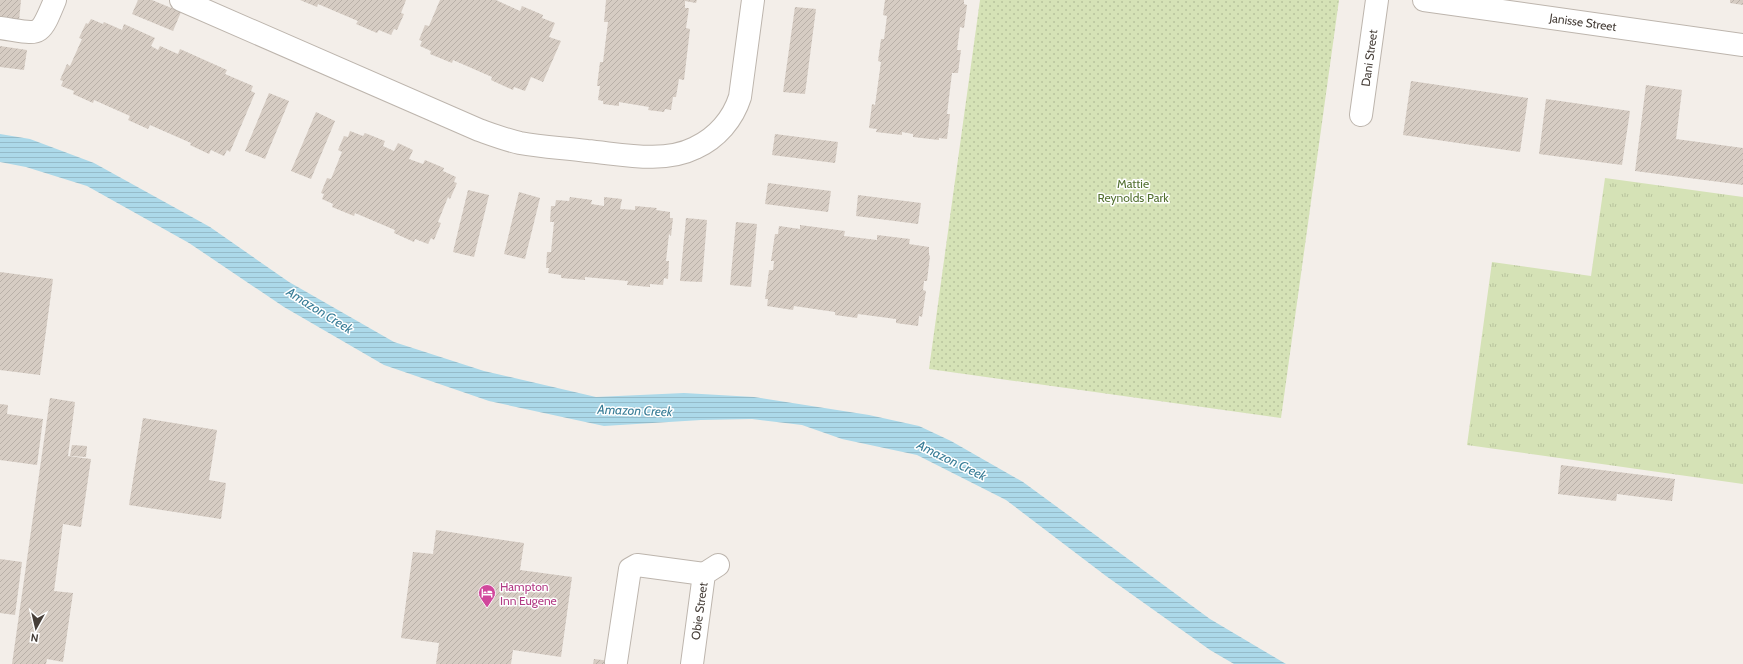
<svg xmlns="http://www.w3.org/2000/svg" width="1743" height="664" font-family="Cabin,sans-serif">
<defs>
<pattern id="grass-tufts" width="24" height="20" patternUnits="userSpaceOnUse"><rect width="24" height="20" fill="#d5e2b6"/><path d="M3 7l-1-3M5 7V3M7 7l1-3M15 17l-1-3M17 17v-4M19 17l1-3" fill="none" stroke="#b8c39d"/></pattern>
<pattern id="park-dots" width="8" height="8" patternUnits="userSpaceOnUse"><rect width="8" height="8" fill="#d5e2b6"/><path d="M2 2h.1M6 6h.1" fill="none" stroke="#b8c39d" stroke-width="1.8" stroke-linecap="round"/></pattern>
<pattern id="water-rules" width="6" height="5" patternUnits="userSpaceOnUse"><rect width="6" height="5" fill="#acd9e9"/><path d="M0 2.5h6" fill="none" stroke="#95bbc9"/></pattern>
<pattern id="building-hatch" width="6" height="6" patternUnits="userSpaceOnUse"><rect width="6" height="6" fill="#d6ccc3"/><path d="M-1 1l2-2M0 6l6-6M5 7l2-2" fill="none" stroke="#b9b0a8"/></pattern>
</defs>
<rect width="100%" height="100%" fill="#f3eee9"/>
<!-- grass -->
<path fill="url(#grass-tufts)" d="M1605,178L1743,197V484L1467,445L1492,262L1591,276Z"/>
<!-- park -->
<path fill="url(#park-dots)" d="M980,0H1339L1281,418L929,369Z"/>
<!-- water -->
<path fill="url(#water-rules)" d="M0,134L30,139L94,163L210,227L289,282L394,342L484,371L596,397L684,393L754,397L869,415L919,426L951,441L1023,482L1210,619L1286,664H1234L1210,650L1106,576L1006,500L917,455L842,439L802,425L752,419L701,420L604,426L489,401L384,365L284,307L189,243L87,186L26,167L0,162Z"/>
<!-- building -->
<g fill="url(#building-hatch)">
<path d="M0,0H21L19,21L0,18Z"/>
<path d="M138,0H152L181,12L173,31L132,14Z"/>
<path d="M300,0H406L401,13L404,14L397,30L394,29L391,35L379,30L377,33L356,24L358,21L318,4L317,7Z"/>
<path d="M440,0H496L520,11L522,6L543,15L542,18L555,23L549,37L561,41L543,82L531,77L525,91L514,87L513,90L491,80L492,77L453,60L452,63L430,54L431,51L420,46L422,41L419,40L425,25L429,26Z"/>
<path d="M606,0H697L696,3L685,1V8H689L686,28L690,29L684,80L679,79L676,97H673L671,110L665,109L664,112L648,110L649,107L619,102V106L603,104V101L598,100L600,86H597L600,62H603L608,22H604Z"/>
<path d="M885,0H964V4L967,5L964,28L960,27L957,50H961L958,73H952L947,114H950L947,139L939,138V140L913,137V134L902,132V135L876,132L877,129L869,128L872,104L875,105L881,62L878,61L881,39H884L887,16L883,15Z"/>
<path d="M1730,0H1743V5L1730,3Z"/>
<path d="M795,7L816,9L805,94L783,92Z"/>
<path d="M91,19L103,24L104,22L122,30L124,24L155,38L151,46L158,50L160,46L178,54L180,49L227,70L225,74L253,86L251,91L255,93L230,152L227,150L224,156L211,150L209,154L190,145L191,143L150,125L148,129L128,120L130,116L94,100L93,103L73,94L74,91L61,86L63,81L60,80L67,64L70,66L82,39L79,38L86,23L88,24Z"/>
<path d="M0,46L27,50L24,70L0,67Z"/>
<path d="M1411,81L1528,98L1520,152L1403,135Z"/>
<path d="M1646,85L1682,90L1676,139L1743,148V185L1635,171Z"/>
<path d="M269,93L289,101L265,159L245,151Z"/>
<path d="M1546,99L1630,111L1622,165L1539,154Z"/>
<path d="M316,112L335,121L311,179L291,171Z"/>
<path d="M350,131L363,136L365,133L385,141L383,146L394,151L398,143L413,150L409,159L423,164L425,160L444,168L443,171L456,177L454,182L457,183L450,199L448,197L438,222L441,223L434,240L431,238L428,244L415,239L414,242L394,233L395,230L355,213L354,216L332,207L333,204L322,199L324,194L321,193L327,178L331,179L342,152L338,150L344,136L348,137Z"/>
<path d="M775,134L838,142L835,163L772,155Z"/>
<path d="M768,183L831,191L828,212L765,204Z"/>
<path d="M468,190L489,195L474,257L453,252Z"/>
<path d="M519,192L540,198L525,259L504,254Z"/>
<path d="M858,195L921,203L918,224L856,216Z"/>
<path d="M570,197L592,200L591,204L604,206V197L622,199L620,209L635,210V206L657,208L656,210L670,212V218H673L671,236L669,234L666,261H669L668,279L664,278L663,285L650,284V287L627,285L628,281L585,277V280L561,278V275L548,273L549,268H546L547,252H551L554,222H550L551,206H555L556,200L569,201Z"/>
<path d="M686,218L707,220L702,282L680,281Z"/>
<path d="M736,222L757,224L751,287L730,285Z"/>
<path d="M800,225L845,231L844,236L877,240V235L910,239L909,244L929,247V255L930,256L927,281H924L923,290L926,291L922,317L919,316L918,326L896,323V319L858,314L857,318L835,315V312L794,306L793,310L767,306L768,299H765L769,270H773L774,261H771L775,234H778L779,226L800,229Z"/>
<path d="M0,272L53,279L40,375L0,370Z"/>
<path d="M50,398L75,402L68,456L91,459L81,527L63,524L54,591L73,593L63,662L47,659L46,664H12Z"/>
<path d="M0,404L8,405L7,414L43,419L37,465L0,460Z"/>
<path d="M143,418L217,430L209,480L226,483L221,519L129,505Z"/>
<path d="M72,445L87,446L86,457L70,456Z"/>
<path d="M1561,465L1675,479L1672,501L1617,494L1616,501L1558,494Z"/>
<path d="M436,530L524,543L520,570L572,577L561,657L513,650L511,664H436L439,643L401,638L413,552L433,554Z"/>
<path d="M0,559L22,562L15,615L0,613Z"/>
<path d="M594,659L626,663V664H593Z"/>
</g>
<g fill="none" stroke-linecap="round" stroke-linejoin="round">
<defs>
<g id="minor">
<path d="M181,0L479,130C493,135 506,140 520,143C542,147 564,148 587,151C621,154 663,164 695,148C717,138 733,119 740,97L753,0"/>
<path d="M1424,0L1743,45"/>
<path d="M0,28C41,34 39,39 55,0"/>
<path d="M1361,115L1377,0"/>
<path d="M616,662L630,569L637,565L704,574"/>
<path d="M692,664L704,574L718,565"/>
</g>
</defs>
<!-- minor casing -->
<use href="#minor" stroke="#bdb5ad" stroke-width="24"/>
<!-- minor -->
<use href="#minor" stroke="#fff" stroke-width="22"/>
</g>
<!-- icons -->
<defs>
<symbol id="hotel-pin" viewBox="-11 -11 22 30"><path d="M0 17L-7.5 6A9.5 9.5 0 1 1 7.5 6Z" fill="#d1479c" stroke="#fff"/><path d="M-6-4.5h1.5V1H6V5H4.5V3h-9V5H-6ZM-4 0a1.8 1.8 0 1 1 3.6 0ZM.5 0V-2.5h3Q6-2.5 6 0Z" fill="#fff"/></symbol>
</defs>
<g fill-rule="evenodd">
<use href="#hotel-pin" x="477" y="583" width="20" height="27"/>
</g>
<g text-anchor="middle" dominant-baseline="central" stroke-width="3" stroke-linejoin="round" paint-order="stroke">
<!-- street labels -->
<g font-size="12" fill="#463e38" stroke="#fff">
<text transform="translate(1583 22) rotate(8)">Janisse Street</text>
<text transform="translate(1369 58) rotate(-82)">Dani Street</text>
<text transform="translate(699 611) rotate(-82)">Obie Street</text>
</g>
<!-- park labels -->
<g font-size="12" fill="#537131" stroke="#fff">
<text x="1133" y="183">Mattie<tspan x="1133" dy="14">Reynolds Park</tspan></text>
</g>
<!-- hotel labels -->
<g font-size="12" fill="#b23c85" stroke="#fff" text-anchor="start">
<text x="500" y="586">Hampton<tspan x="500" dy="14">Inn Eugene</tspan></text>
</g>
<!-- water labels -->
<g font-size="13" font-style="italic" fill="#397d97" stroke="#fff">
<text transform="translate(320 310) rotate(32)">Amazon Creek</text>
<text transform="translate(635 410) rotate(2)">Amazon Creek</text>
<text transform="translate(952 460) rotate(26)">Amazon Creek</text>
</g>
</g>
<!-- north arrow -->
<g transform="translate(36 628) rotate(188)" stroke="#ffffff" stroke-width="3" paint-order="stroke">
<path d="M0-3L7 15L0 10L-7 15Z" fill="#463e38"/>
<text y="-6" font-size="11" font-weight="bold" text-anchor="middle" fill="#463e38">N</text>
</g>
</svg>
